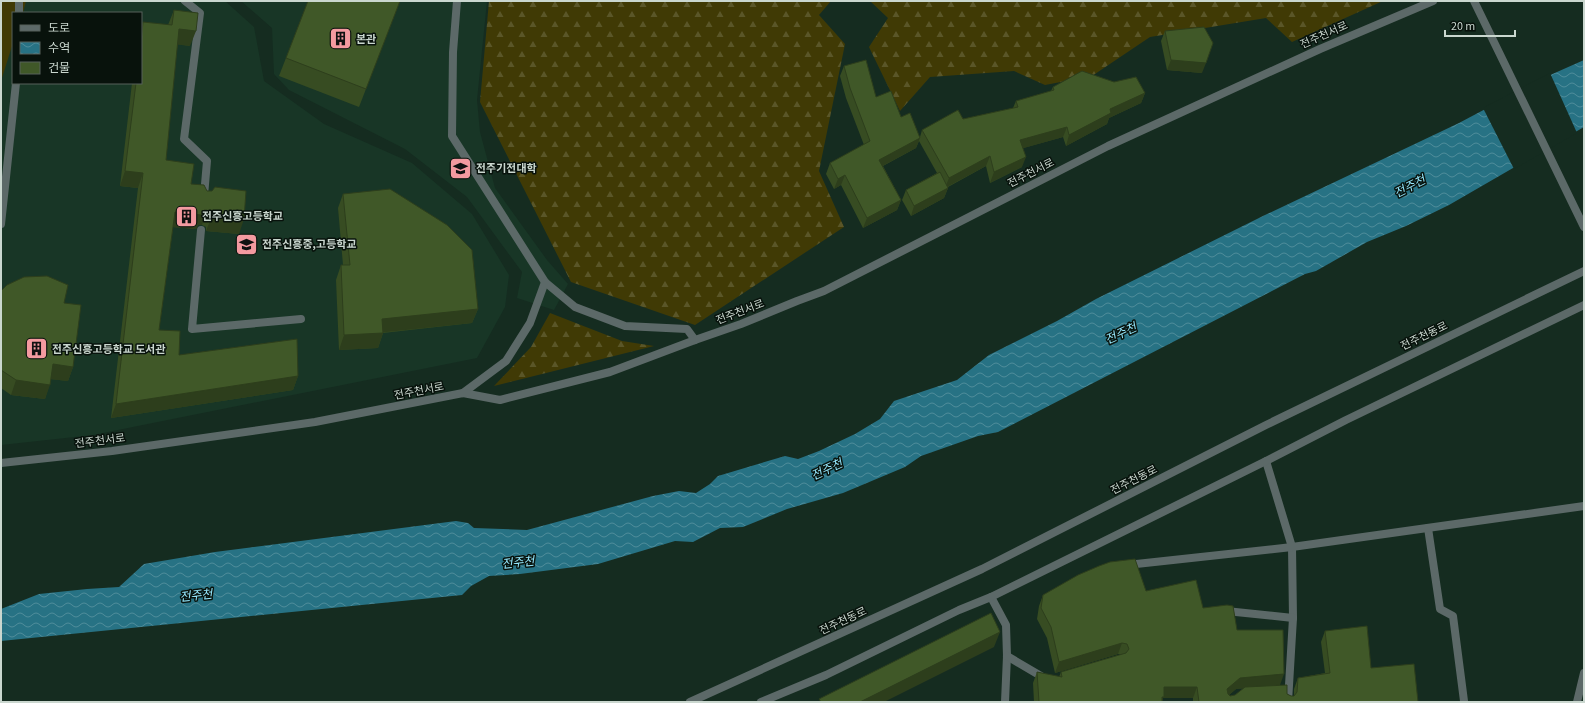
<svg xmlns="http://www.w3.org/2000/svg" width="1585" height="703" font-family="'Source Sans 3','Noto Sans KR',sans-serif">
<defs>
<pattern id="forest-firs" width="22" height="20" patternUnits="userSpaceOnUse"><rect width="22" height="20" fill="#403a05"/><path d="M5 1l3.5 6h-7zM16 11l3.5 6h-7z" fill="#5a5628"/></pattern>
<pattern id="water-waves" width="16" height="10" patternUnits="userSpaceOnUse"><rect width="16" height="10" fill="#277284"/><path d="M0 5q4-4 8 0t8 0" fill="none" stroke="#4f8c9a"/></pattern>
</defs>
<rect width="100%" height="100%" fill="#152c20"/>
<!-- built -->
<g fill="#183626" fill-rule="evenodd">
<path d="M1,1H225L254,27L264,81L324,124L412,163L472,214L509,275L505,307L477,358L93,435L1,445ZM13,13H141V83H13Z"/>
<path d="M241,1H487L477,100L480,132L495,188L547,260L568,284L554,310L517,298L522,272L467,197L405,149L289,90L274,74L272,28Z"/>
</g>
<!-- forest -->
<g fill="url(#forest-firs)">
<path d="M489,1H831L819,15L845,44L819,171L844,227L695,325L571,282L480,102Z"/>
<path d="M870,1H1383L1292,42L1266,18L1150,37L1092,76L1045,85L1014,71L930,77L900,111L869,47L888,18Z"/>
<path d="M550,313L622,341L654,346L494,386L531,347Z"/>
</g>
<!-- park -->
<path fill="#403a05" d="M1,1H26L23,13H13V43L1,81Z"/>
<!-- water -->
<path fill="url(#water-waves)" d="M1584,60V127L1449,205L1406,226L1367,242L1316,271L1305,274L998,432L978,436L921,456L905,467L843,493L787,509L743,527L720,528L693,542L675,541L598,564L520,574L489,576L471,586L462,595L1,641V609L39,594L87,589L119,587L144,564L215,552L456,521L468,523L474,528L527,530L653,496L679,491L696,493L710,484L718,476L785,456L798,459L819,451L855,434L880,419L894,401L957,380L989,355L1057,321L1096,299L1265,215L1459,123L1548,76Z"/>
<!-- pier -->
<path fill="#152c20" d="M1550,73L1577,133L1514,169L1483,108Z"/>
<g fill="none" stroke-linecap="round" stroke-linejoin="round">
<!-- service -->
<g stroke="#5c6968" stroke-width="8">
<path d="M185,1L200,13L184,139L207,161L204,196"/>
<path d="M457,1L453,52L452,136L545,282L530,323L506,361L463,393"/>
<path d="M19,13V1"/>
<path d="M1,224L16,83"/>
<path d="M201,230L192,329L301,319"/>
<path d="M545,282L575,307L625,326L687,329L695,340"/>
</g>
<!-- minor -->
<g stroke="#5c6968" stroke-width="8">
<path d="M1474,1L1584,227"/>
<path d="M1266,461L1292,547L1293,618L1288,702"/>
<path d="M1,463L112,451L315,422L463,393L500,400L610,372L695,340L741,324L797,301L824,291L1108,146L1320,49L1433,1"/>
<path d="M1428,528L1440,609L1453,616L1464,701"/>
<path d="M1127,565L1292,547L1584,506"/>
<path d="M991,597L1006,625L1007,656L1005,702"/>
<path d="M1226,611L1293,618"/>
<path d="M1007,656L1046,679"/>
</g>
<!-- tertiary -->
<g stroke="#5c6968" stroke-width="8">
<path d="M690,702L982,569L1266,425L1584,271"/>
<path d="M761,702L826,675L959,610L991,597L1266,461L1346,420L1584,305"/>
<path d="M1577,702L1584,673"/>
</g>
</g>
<!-- wall -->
<g fill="#374c22" fill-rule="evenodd">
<path d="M308,1H400L359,107L279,76Z"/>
<path d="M174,10L190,46L177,44L166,160L191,184L207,191L239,234L206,231V227L202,225H198L196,229L173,227L159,330L179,355L298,376L293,390L111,418L138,188L120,186L132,83H141V28L143,22L168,25Z"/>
<path d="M1165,31L1202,73L1167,70L1161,41Z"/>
<path d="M844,66L876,97L901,117L920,137L922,130L963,119L1013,108L1016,101L1051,91L1053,87L1145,93L1141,103L1109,118L1107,124L1066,146L1063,137L1023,148L1022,167L990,183L986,166L948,187V188L944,198L911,216L902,200L906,190L937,173L919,141L916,148L883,166L901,200L897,210L863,228L841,185L834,189L826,174L830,163L864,145L846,98L840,76Z"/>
<path d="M343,194L478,309L472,323L383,333L378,348L339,350L336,280L341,265H343L338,208Z"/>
<path d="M1,291L64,303L73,367L68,381L51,379L45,399L11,395L1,388Z"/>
<path d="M1146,591L1203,608L1237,630L1280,685L1287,694L1291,696H1294V689L1298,678L1325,673L1321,642L1325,631L1371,668L1418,702H1193V698H1163L1162,702H1034L1033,683L1037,672L1059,677L1061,672L1122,654H1118L1055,673L1047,638L1037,619L1039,606L1043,595ZM1245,688L1235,695L1230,696L1229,695L1236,689Z"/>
</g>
<!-- shaded-wall -->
<g fill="#2d3e1c">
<path d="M179,29L196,31L190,46L173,44Z"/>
<path d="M1171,60L1206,63L1202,73L1167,70Z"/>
<path d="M1145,93L1141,103L1109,118L1107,124L1066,146L1069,135L1110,109Z"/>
<path d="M1067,127L1063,137L1017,150L1020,140Z"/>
<path d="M920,138L916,148L875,170L879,160Z"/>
<path d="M990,156L986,166L945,188L949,178Z"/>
<path d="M1026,157L1022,167L990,183L994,172Z"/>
<path d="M125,171L143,173L138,188L120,186Z"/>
<path d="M845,175L841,185L834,189L838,179Z"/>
<path d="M948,188L944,198L911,216L914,206Z"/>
<path d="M901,200L897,210L863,228L867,218Z"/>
<path d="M204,210H207L202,225H198L196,229L170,227L175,212Z"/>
<path d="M212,216L244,219L239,234L206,231Z"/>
<path d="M478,309L472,323L377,333L382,319Z"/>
<path d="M383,333L378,348L339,350L344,335Z"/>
<path d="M53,364L73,367L68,381L48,379Z"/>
<path d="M298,376L293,390L111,418L116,404Z"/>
<path d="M16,380L50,385L45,399L11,395Z"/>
<path d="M1000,632L994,647L884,702H860Z"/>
<path d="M1122,643L1118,654L1055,673L1059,662Z"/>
<path d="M1284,674L1280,685L1236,689L1223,700L1227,689L1240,678Z"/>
<path d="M1164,687H1197L1193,698H1163L1162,702H1160Z"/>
</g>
<!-- building -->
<g fill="#405828" stroke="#2d3e1c">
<path d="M308,1H400L366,89L286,58Z"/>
<path d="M174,10L198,13L196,31L179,29L166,160L194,164L191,184L204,185L207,191H212L215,187L246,191L244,219L212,216L211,213L207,210H204L201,215L175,212L159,330L180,331L179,355L297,339L298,376L116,404L143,173L125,171L136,83H141V41L143,22L172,25Z"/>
<path d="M1204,27L1213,43L1206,63L1171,60L1165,31Z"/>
<path d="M866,60L876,97L891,91L901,117L910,113L920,138L879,160L901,200L867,218L845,175L838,179L830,163L870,141L850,88L844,66Z"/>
<path d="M1082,71L1114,82L1136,77L1145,93L1110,109L1111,113L1069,135L1067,127L1020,140L1026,157L994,172L990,156L949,178L922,130L958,110L963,119L1018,107L1016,101L1054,90L1053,87Z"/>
<path d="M940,172L948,188L914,206L906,190Z"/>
<path d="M390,189L447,225L472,250L478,309L382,319L383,333L344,335L341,265H350L343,194Z"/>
<path d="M47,276L68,285L64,303L81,305L73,367L53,364L50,385L16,380L1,370V291L7,285L24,277Z"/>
<path d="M1135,559L1146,591L1196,580L1203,608L1227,605L1233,606L1237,630H1283L1284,674L1240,678L1227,689L1228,694L1230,696L1235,695L1245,687L1287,685V694L1291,696H1294L1297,692L1298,678L1330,673L1325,631L1367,626L1371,668L1414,664L1418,702H1199L1197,687H1164V697H1162V702H1039L1037,672L1062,677L1061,672L1126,653L1129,649L1127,644L1122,643L1059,662L1051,627L1041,608L1043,595L1078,575L1099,566L1110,562Z"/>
<path d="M991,613L1000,632L860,702H821L819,699Z"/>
</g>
<!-- icons -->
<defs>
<symbol id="building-square" viewBox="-11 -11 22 22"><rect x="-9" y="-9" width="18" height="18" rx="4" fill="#f49aa0" stroke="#08120c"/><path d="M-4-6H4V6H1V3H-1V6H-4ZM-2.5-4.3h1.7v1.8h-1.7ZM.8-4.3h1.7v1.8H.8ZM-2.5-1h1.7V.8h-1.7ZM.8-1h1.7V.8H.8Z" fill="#111"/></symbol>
<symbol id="university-square" viewBox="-11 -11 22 22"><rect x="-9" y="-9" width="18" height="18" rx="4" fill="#f49aa0" stroke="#08120c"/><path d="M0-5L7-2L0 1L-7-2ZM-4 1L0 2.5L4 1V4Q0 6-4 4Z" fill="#111"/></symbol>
<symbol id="school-square" viewBox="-11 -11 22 22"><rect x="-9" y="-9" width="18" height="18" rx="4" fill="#f49aa0" stroke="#08120c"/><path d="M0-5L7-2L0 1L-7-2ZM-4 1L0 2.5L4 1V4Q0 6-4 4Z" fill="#111"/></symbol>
</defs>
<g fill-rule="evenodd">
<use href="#building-square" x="328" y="26" width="25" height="25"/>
<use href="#university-square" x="448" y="156" width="25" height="25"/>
<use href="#building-square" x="174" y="204" width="25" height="25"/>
<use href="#school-square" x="234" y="232" width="25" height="25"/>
<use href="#building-square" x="24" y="336" width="25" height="25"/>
</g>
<g text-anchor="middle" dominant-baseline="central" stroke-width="3" stroke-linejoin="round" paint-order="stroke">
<!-- street labels -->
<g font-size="11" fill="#cad7cf" stroke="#08120c">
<text transform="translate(1324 35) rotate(-24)">전주천서로</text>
<text transform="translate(1031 173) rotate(-27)">전주천서로</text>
<text transform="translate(740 312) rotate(-21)">전주천서로</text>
<text transform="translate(1424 336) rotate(-26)">전주천동로</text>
<text transform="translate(419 391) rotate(-11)">전주천서로</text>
<text transform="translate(100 441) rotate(-7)">전주천서로</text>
<text transform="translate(1134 480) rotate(-27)">전주천동로</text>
<text transform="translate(843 621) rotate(-25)">전주천동로</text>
</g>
<!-- poi labels -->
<g font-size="11" font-weight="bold" fill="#cad7cf" stroke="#08120c" text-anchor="start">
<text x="356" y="39">본관</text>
<text x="476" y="168">전주기전대학</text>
<text x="202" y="216">전주신흥고등학교</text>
<text x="262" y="244">전주신흥중,고등학교</text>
<text x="52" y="349">전주신흥고등학교 도서관</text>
</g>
<!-- water labels -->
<g font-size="12" font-style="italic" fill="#94e6fc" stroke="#08120c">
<text transform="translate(1410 187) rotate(-27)">전주천</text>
<text transform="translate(1121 334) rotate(-25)">전주천</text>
<text transform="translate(827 470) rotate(-25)">전주천</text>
<text transform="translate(518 563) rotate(-6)">전주천</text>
<text transform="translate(196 596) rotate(-6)">전주천</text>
</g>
</g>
<!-- border -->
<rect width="1585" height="703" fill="none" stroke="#cad7cf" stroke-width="4"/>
<!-- legend -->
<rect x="12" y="12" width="130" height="72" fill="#08120c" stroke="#56615a"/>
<rect x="20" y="25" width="20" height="6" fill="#5c6968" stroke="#56615a"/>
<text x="48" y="32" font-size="12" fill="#cad7cf">도로</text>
<rect x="20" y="42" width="20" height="12" fill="url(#water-waves)" stroke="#56615a"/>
<text x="48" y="52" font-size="12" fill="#cad7cf">수역</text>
<rect x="20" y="62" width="20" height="12" fill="#405828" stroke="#56615a"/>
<text x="48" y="72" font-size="12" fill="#cad7cf">건물</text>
<!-- scale -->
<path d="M1445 30v6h70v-6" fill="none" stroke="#cad7cf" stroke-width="2"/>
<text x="1451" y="30" font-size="12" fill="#cad7cf" stroke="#08120c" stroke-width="3" paint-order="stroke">20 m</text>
</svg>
